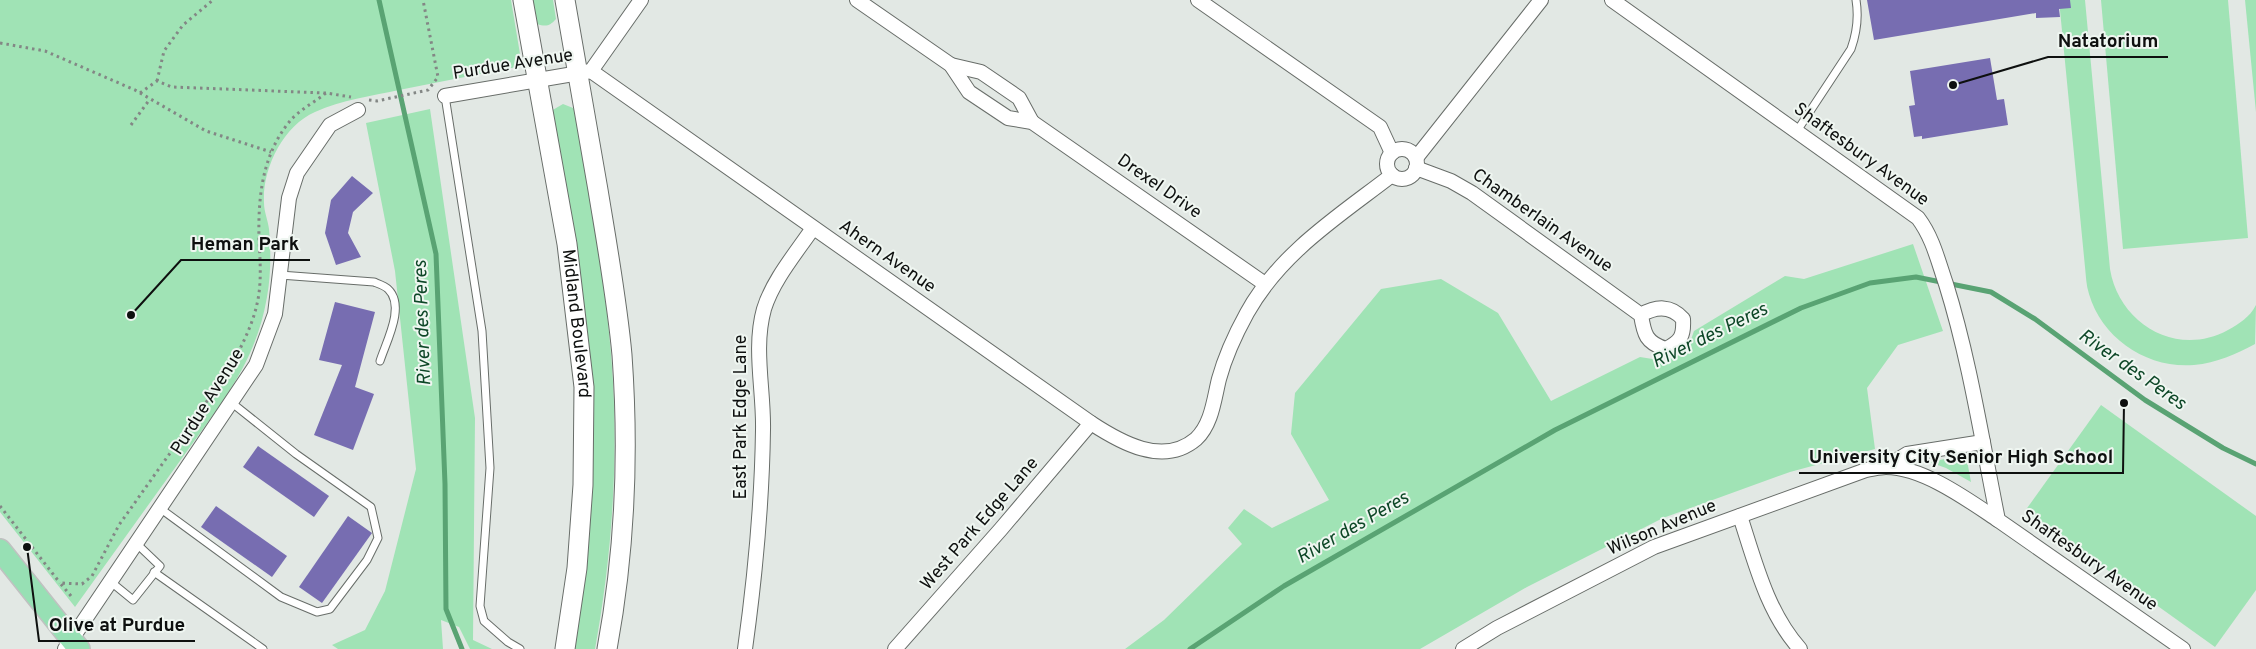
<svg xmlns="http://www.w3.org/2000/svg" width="2256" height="649" font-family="Overpass,sans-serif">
<rect width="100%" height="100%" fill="#e2e8e4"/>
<!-- green -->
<g fill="#a0e3b5">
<path d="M0,0H511L522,66C481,74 440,82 399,90C371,96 342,100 315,112C283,126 262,169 264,203C264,212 268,220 269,229C271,251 271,275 267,297C260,338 245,367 223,401L75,607L0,512Z"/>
<path d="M530,0H553L556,19C550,26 546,27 537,24Z"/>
<path d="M2059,0H2085L2110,269C2119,324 2177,358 2228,330C2239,324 2250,317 2256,305L2255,344C2236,354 2217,363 2194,365C2148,369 2102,339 2089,294C2086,285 2086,276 2085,267Z"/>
<path d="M2101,0H2228L2248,238L2123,249Z"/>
<path d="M2245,0H2256V112Z"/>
<path d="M563,104L573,108L576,112C590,201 608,292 613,382C618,471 611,561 595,649H571L590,487L551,111Z"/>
<path d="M430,109L475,418L473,640L492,649H470L459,627L441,620L443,649H338L332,645L365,630L385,591L416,469L395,271L366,123Z"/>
<path d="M1913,244L1943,331L1898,345L1867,388L1875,449L1790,472L1663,518L1527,587L1420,649H1125L1164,620L1242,544L1228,528L1244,509L1272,528L1329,500L1291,434L1295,393L1381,289L1441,279L1498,313L1551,401L1640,357L1665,361L1687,351L1694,331L1785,276L1804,279Z"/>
<path d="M2101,405L2256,516V590L2215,647L2025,511Z"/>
<path d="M1966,455L1971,482L1946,468L1929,462Z"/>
</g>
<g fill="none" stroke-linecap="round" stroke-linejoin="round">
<!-- stream -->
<g stroke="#59a373" stroke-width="5">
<path d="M379,0L436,254L445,484L446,609L462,649"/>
<path d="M1190,649L1284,586L1555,430L1801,308L1870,283L1916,277L1991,292L2035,319L2145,400L2223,448L2256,464"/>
</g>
</g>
<!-- building -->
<g fill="#776db1">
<path d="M1867,0H2070L2071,8L2059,9L2060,17L2036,18V13L1874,40Z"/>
<path d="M1990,58L1997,100L2004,99L2008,125L1922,139V136L1914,137L1909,106L1915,105L1910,71Z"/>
<path d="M352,176L373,193L353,212L348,233L361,257L336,265L325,233L331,200Z"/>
<path d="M335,302L375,312L355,387L374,394L353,450L314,435L342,365L319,360Z"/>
<path d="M258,446L329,496L314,517L243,467Z"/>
<path d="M216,506L287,556L272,577L201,527Z"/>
<path d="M348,516L372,533L322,603L299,587Z"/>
</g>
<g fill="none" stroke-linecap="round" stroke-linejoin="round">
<defs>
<g id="lane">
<path d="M445,96L482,331L490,468L480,606L484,621L508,642L520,649"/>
<path d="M1797,131L1851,49C1857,32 1859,18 1856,0"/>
<path d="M280,275L374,282C379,284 385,286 388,289C406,306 386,342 380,361"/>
<path d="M161,509L281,597L317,612L330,609L367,560L378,538L371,507L296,454L232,403"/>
<path d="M154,572L263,649"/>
<path d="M111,582L133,600L160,566L137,544"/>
</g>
<g id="street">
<path d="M857,0L951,65L969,92L1008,118L1032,122L1265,284"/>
<path d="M1198,0L1380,127L1392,153"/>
<path d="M1612,0L1918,218C1933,238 1938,261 1946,284C1970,361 1982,441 1998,520L2183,649"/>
<path d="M951,65L981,72L1019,98L1032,122"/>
<path d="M591,71L1091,423C1120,442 1163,467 1196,439C1212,424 1214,399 1219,379C1225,357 1236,333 1247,313C1281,252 1339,216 1392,175"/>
<path d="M445,96L591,71L641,0"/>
<circle cx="1402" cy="164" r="15"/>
<path d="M1416,158L1541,0"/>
<path d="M1416,168L1451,181L1472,193L1641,315C1644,334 1646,343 1666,349C1681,341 1684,336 1683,319C1671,305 1656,306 1641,315"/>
<path d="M1886,467L1907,454L1983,442"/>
<path d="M1740,516C1755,562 1767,612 1800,649"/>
<path d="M65,649L256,365L275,314L289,198L297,173L330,125L358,110"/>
<path d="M745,649C755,577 762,503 763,430C764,391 753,348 764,309C773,280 796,253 813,228"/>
<path d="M895,649L1001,529L1091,423"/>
<path d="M1463,649L1497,628L1654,547L1866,470C1873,469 1880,467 1886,467C1923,467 1968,500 1998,520"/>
</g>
<g id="secondary">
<path id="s1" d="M523,0L567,244L584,387L583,485L577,568L565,649"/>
<path d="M565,0C576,63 587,127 598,190C607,245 617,300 622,355C629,453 625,552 607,649"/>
</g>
<path id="primary" d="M0,550L79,649"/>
</defs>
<!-- lane casing -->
<use href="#lane" stroke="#686d69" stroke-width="9"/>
<!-- street casing -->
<use href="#street" stroke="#686d69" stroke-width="16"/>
<!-- secondary casing -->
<use href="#secondary" stroke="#686d69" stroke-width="21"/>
<!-- primary casing -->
<use href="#primary" stroke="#c0c1c1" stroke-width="24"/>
<!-- path -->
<g stroke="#838785" stroke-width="3" stroke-dasharray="2.5 4" stroke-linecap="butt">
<path d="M0,43L45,51L135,90L206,131L271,152"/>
<path d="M157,81L164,51L183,25L213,0"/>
<path d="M140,93L157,81L172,87L326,93"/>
<path d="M369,100L377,101L428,90L438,77L423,0"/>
<path d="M131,125L150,99"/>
<path d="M0,506L60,583"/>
<path d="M71,596L60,583L82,584L92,576L119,525L229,370C240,349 252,327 257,304C262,283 260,260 259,239C258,197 262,155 290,121C299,110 315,102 326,93L351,97"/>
</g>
<!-- lane -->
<use href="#lane" stroke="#fff" stroke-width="7"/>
<!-- street -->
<use href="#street" stroke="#fff" stroke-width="14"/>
<!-- secondary -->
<use href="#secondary" stroke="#fff" stroke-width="19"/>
<!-- primary -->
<use href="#primary" stroke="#97e0b4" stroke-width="21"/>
</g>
<g text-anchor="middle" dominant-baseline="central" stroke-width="4" stroke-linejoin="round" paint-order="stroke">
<!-- street labels -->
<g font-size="18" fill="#0e100f" stroke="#eff6f1">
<text transform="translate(513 65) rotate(-9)">Purdue Avenue</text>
<text transform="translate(1861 155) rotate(36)">Shaftesbury Avenue</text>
<text transform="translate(1159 187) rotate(35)">Drexel Drive</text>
<text transform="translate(1542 221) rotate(35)">Chamberlain Avenue</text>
<text transform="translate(887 257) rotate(35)">Ahern Avenue</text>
<text stroke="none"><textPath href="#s1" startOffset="328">Midland Boulevard</textPath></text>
<text transform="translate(208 402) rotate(-58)">Purdue Avenue</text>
<text transform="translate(741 417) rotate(-90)">East Park Edge Lane</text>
<text transform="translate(980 524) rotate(-49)">West Park Edge Lane</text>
<text transform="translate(1662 528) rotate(-23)">Wilson Avenue</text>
<text transform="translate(2089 561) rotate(35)">Shaftesbury Avenue</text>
</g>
<!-- water labels -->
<g font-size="19" font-style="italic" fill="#0d4727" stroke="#eff6f1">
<text transform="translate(423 323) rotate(-92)">River des Peres</text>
<text transform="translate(1710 336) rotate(-26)">River des Peres</text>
<text transform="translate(2132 370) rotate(35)">River des Peres</text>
<text transform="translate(1353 528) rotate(-30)">River des Peres</text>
</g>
</g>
<!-- callouts -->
<path fill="none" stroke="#0e100f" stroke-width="2" d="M1953 85L2048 57H2168M131 315L181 260H310M2124 403L2123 473H1799M27 547L39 641H195"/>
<g fill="#0e100f" stroke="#eff6f1" stroke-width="2">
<circle cx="1953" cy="85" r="5"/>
<circle cx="131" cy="315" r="5"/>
<circle cx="2124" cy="403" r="5"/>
<circle cx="27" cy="547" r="5"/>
</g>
<g font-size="19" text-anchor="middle" font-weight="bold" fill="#0e100f" stroke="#eff6f1" stroke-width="4" stroke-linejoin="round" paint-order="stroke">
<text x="2108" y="47">Natatorium</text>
<text x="245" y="250">Heman Park</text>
<text x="1961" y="463">University City Senior High School</text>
<text x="117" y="631">Olive at Purdue</text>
</g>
</svg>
